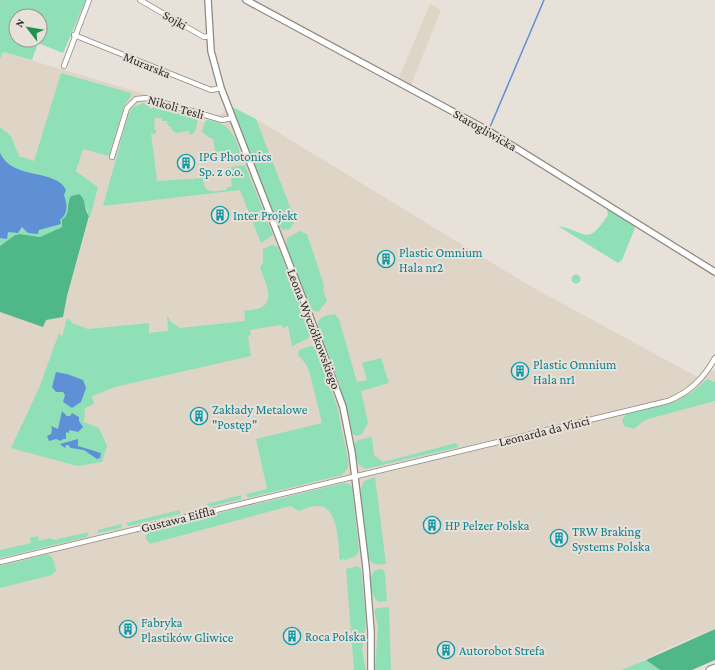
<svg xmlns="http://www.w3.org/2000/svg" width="715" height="670" font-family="'Crimson Pro',serif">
<rect width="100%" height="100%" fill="#e7e1d9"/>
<!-- built -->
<g fill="#dfd5c6">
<path d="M430,4L441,10L411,85L399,78Z"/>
<path d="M3,52L216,115L221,114L230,106L256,119L530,286L701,379L712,370L715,371V628L664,650L624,670H0V261L67,296L98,187L60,158L37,151L34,162L19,156L11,136L0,127V59Z"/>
</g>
<!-- green -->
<g fill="#90e0b7" fill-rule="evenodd">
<path d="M0,0H86L63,53L38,43L32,60L3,52L0,59ZM16,16H40V40H16Z"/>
<path d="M61,73L131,93V96L124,106L109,156L83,149L76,171L98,187L90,218C86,209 85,201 78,194L71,196L69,209L62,227L40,237L20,234L15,235L0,246V127L11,136L19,156L34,161Z"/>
<path d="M143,103L148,104L149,108L152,109L154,106L198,119L195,132L190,135L189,131L176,133L172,130L171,127L168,126L167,121H162V118H155L154,129L157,131L154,135L151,133L157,181L203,178C204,195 213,191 226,190L228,187L232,186L230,170H227V167L231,169V167L245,165L273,235L261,243L240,190L103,206L128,115L132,108Z"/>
<path d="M230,106L256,119L291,209L298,216L290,229L283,230L277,225Z"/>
<path d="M207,120C233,124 234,136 242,157L240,160L231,161L213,154L212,151H215L213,139L210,138L202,132L204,124Z"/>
<path d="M606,205L637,223L622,260L618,263L558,226C587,231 586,248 608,215Z"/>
<path d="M300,231L307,234L324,285L323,290L327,301L318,312L310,309L286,247L287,238Z"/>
<path d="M272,245L278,247L311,334L307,339L292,346L288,326L283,328L281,325L250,330L251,335L248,337L251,356L115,387L92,396L94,404L85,408L84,422L99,428L107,446L102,462L77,466L11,448L39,388L59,333L62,337L67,318L74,324L88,329L149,323V333L168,331L167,315L171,322L180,328L245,321L244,311C249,310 255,310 260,308C277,301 263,278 260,267L263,263V249Z"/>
<circle cx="576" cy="279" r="4.5"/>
<path d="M335,314L339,319L357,382L367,380L362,363L381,358L389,383L361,391L368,423L362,434L356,436L352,433L339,383L317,326C319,316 326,315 335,314Z"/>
<path d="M310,346L316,347L337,406L348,460V468L342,475L248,498L246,494L267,489L256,439L322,423L310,374L306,364L298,355L299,350Z"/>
<path d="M707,379L715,382V401L648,419L642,422L634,429L624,426L622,420L626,414L676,401L694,391Z"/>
<path d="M372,437L374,455L383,462L456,443L459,447L365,469C355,464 355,454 354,444L358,440Z"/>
<path d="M375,477L386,564C377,565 372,565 368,557L360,491L364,481Z"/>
<path d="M344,483L349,484L352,487L359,551L356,556L345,560L344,558L340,561C338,545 339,505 317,506C311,506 304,509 299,511L290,506L150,544L145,538L148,532L153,529Z"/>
<path d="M241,495V499L210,507L206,504Z"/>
<path d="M180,510V514L129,526L126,523Z"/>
<path d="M122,524L121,528L98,533V530Z"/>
<path d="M89,532L87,537L0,558V550L31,543L30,538L38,536L39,541L50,538L54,540Z"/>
<path d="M48,554C54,558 55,565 56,571L52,575L0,588V566Z"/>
<path d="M357,566L361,569L366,620L362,650L366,670H354L346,569Z"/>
<path d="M382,569L385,573L387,601L378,602C371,595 366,580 375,570Z"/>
<path d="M389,607L391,670H375L378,626L374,611L377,608Z"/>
<path d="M646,660L660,670H621Z"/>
</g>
<!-- forest -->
<g fill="#50b788">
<path d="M79,194C87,200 83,208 89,216L67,296L63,317L46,320L43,327L0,312V246L15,235L20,234L40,237L62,227V220C71,214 66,204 71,196Z"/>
<path d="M715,629V660L692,670H660L646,660Z"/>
</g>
<!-- water -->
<g fill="#5f90d6">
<path d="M0,153C13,181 56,168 66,190L64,195C67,204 69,213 60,220L61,224L39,230L38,234L28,233L22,227L18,233L8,232L7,239L0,238Z"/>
<path d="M56,372L67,374L83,380L86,388L81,402L72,408L63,402L65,395L63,392H56L52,387Z"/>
<path d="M62,411L67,416H70L72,413L79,417V421L83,427L78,432L69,430V433L66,432V439H63L61,441L56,439L49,441L47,436L51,434L52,429L51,426L58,429Z"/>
<path d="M78,439V446L101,453L100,458L97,459L84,450L71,448L68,445H66L65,448L60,444Z"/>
</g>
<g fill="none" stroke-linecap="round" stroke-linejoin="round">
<!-- stream -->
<path stroke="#5f90d6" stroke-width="1.5" d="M490,127L544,0"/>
<defs>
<g id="minor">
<path d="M140,0L204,37L210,36"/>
<path d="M74,35L211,90L221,88"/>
<path d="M64,66L89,0"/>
<path d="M112,157L127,108L136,99L147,98L222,120L232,118"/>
<path d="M0,562L668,401C690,392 703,379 715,358"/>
</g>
<g id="tertiary">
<path d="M208,0L211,51L221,88L310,317L343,407L352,453L366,567L371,632V670"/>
<path d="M246,0L487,130L715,272"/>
</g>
<path id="primary" d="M710,670L715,668"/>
</defs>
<!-- minor casing -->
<use href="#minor" stroke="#8d8880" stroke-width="6"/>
<!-- tertiary casing -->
<use href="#tertiary" stroke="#8d8880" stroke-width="8"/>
<!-- primary casing -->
<use href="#primary" stroke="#8d8880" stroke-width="9"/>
<!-- minor -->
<use href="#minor" stroke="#fff" stroke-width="4.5"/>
<!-- tertiary -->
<use href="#tertiary" stroke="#fff" stroke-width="5.5"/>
<!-- primary -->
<use href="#primary" stroke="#fff" stroke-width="7"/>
</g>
<!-- icons -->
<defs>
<symbol id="building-ring" viewBox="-11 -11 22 22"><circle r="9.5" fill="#e7e1d9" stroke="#0f9aa8" stroke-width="1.5"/><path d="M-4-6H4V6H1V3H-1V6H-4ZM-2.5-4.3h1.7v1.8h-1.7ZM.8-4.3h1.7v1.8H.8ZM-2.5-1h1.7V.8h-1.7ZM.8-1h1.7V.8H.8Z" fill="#0f9aa8"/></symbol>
</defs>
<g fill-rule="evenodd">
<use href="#building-ring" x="176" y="153" width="20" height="20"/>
<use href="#building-ring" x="210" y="205" width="20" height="20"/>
<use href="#building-ring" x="376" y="249" width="20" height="20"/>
<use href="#building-ring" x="510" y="361" width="20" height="20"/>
<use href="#building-ring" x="189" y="406" width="20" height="20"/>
<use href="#building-ring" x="422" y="515" width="20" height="20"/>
<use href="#building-ring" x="549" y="528" width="20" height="20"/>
<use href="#building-ring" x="118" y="619" width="20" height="20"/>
<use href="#building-ring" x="282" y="626" width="20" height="20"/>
<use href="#building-ring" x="436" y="640" width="20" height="20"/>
</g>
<g text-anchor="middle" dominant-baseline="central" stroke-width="4" stroke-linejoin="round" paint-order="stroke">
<!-- street labels -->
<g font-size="13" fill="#2e2b28" stroke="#e7e1d9">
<text transform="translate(175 20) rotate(30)">Sojki</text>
<text transform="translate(147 65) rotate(22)">Murarska</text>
<text transform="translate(176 107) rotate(16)">Nikoli Tesli</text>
<text transform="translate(485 130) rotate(30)">Starogliwicka</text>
<text transform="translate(314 329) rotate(69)">Leona Wyczółkowskiego</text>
<text transform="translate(544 431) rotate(-14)">Leonarda da Vinci</text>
<text transform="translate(178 519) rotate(-14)">Gustawa Eiffla</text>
</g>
<!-- culture labels -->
<g font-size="13" fill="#0d838f" stroke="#e7e1d9" text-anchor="start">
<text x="199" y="156">IPG Photonics<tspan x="199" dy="15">Sp. z o.o.</tspan></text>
<text x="233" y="215">Inter Projekt</text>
<text x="399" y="252">Plastic Omnium<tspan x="399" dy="15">Hala nr2</tspan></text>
<text x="533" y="364">Plastic Omnium<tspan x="533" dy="15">Hala nr1</tspan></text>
<text x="212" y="409">Zakłady Metalowe<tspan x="212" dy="15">"Postęp"</tspan></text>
<text x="445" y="525">HP Pelzer Polska</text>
<text x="572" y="531">TRW Braking<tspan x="572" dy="15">Systems Polska</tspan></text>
<text x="141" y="622">Fabryka<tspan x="141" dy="15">Plastików Gliwice</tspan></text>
<text x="305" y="636">Roca Polska</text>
<text x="459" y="650">Autorobot Strefa</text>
</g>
</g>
<!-- north arrow -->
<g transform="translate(28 28) rotate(301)"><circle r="19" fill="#e7e1d9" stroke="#9d9892"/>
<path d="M0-3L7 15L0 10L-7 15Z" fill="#1b934f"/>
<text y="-6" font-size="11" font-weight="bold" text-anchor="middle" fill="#2e2b28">N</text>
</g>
</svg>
